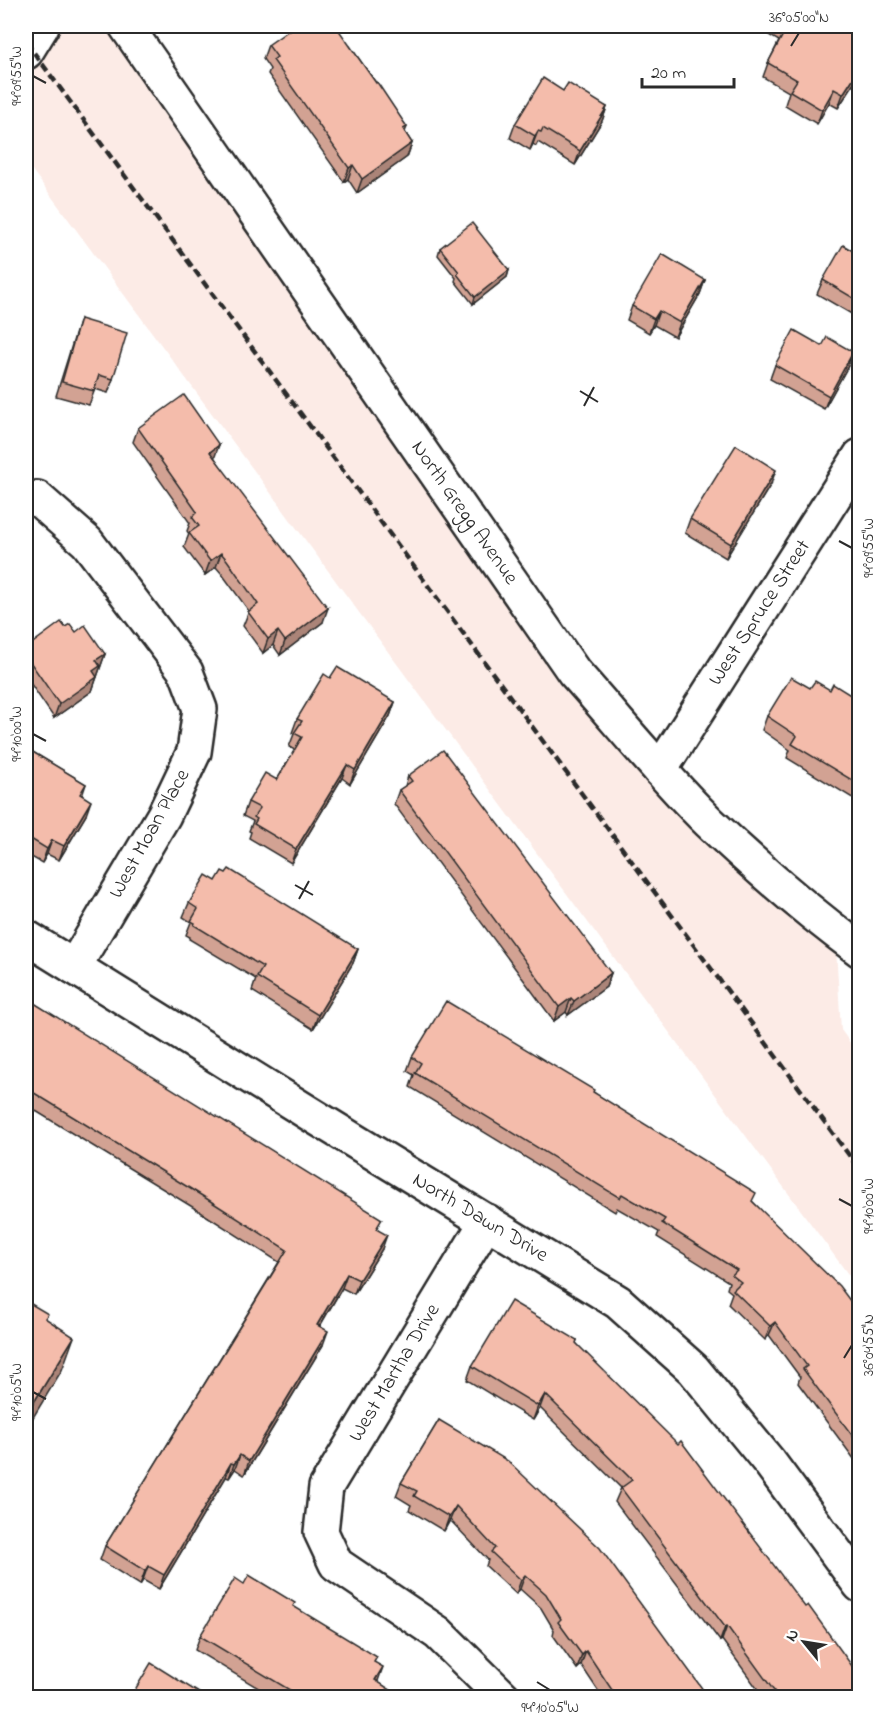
<svg xmlns="http://www.w3.org/2000/svg" width="885" height="1723" font-family="'Indie Flower',sans-serif">
<rect width="100%" height="100%" fill="#fff"/>
<filter id="ink" filterUnits="userSpaceOnUse"><feTurbulence type="fractalNoise" baseFrequency=".0167" numOctaves="2"/><feDisplacementMap in="SourceGraphic" scale="12" xChannelSelector="R" yChannelSelector="G"/><feConvolveMatrix kernelMatrix="1 2 1 2 8 2 1 2 1" color-interpolation-filters="sRGB"/></filter>
<g filter="url(#ink)">
<!-- built -->
<path fill="#fcebe6" d="M26,26H126L574,672L835,932L841,1030L859,1055V1289L26,162Z"/>
<g fill="none" stroke-linecap="round" stroke-linejoin="round">
<defs>
<g id="street">
<path d="M37,498L87,542L186,672L200,709L194,752L164,815L74,967"/>
<path d="M660,770L860,456"/>
<path d="M26,937L312,1115L618,1302L693,1369L770,1463L860,1585"/>
<path d="M487,1221L326,1487L321,1532L336,1564L438,1633L504,1698"/>
</g>
<g id="secondary">
<path d="M126,26L574,672C619,722 661,775 709,822C757,868 807,911 860,950"/>
<path d="M26,52L42,26"/>
</g>
</defs>
<!-- street casing -->
<use href="#street" stroke="#2b2b2b" stroke-width="38"/>
<!-- secondary casing -->
<use href="#secondary" stroke="#2b2b2b" stroke-width="38"/>
<!-- street -->
<use href="#street" stroke="#fff" stroke-width="33"/>
<!-- secondary -->
<use href="#secondary" stroke="#fff" stroke-width="33"/>
<!-- rail -->
<path stroke="#2b2b2b" stroke-width="4.5" stroke-dasharray="9 4.5" stroke-linecap="butt" d="M26,42L860,1170"/>
</g>
<!-- wall -->
<g fill="#d2a293" stroke="#2b2b2b" stroke-width="1.5">
<path d="M754,26H847L860,74L838,108L829,103L817,124L785,105L789,92L763,77L768,63L779,41Z"/>
<path d="M268,45L350,46L407,127L405,132L412,143L407,157L357,193L348,179L344,182L268,74L270,69L263,59Z"/>
<path d="M563,91L607,107L602,121L575,165L538,142L536,146L533,144L530,150L510,138L515,124Z"/>
<path d="M440,248L509,270L507,277L473,304L455,281L456,278L438,255Z"/>
<path d="M860,248V319L817,294L823,280L856,253Z"/>
<path d="M705,280L700,294L675,337L654,325L649,333L627,320L632,306Z"/>
<path d="M80,319L113,379L108,393L95,389L89,405L56,396Z"/>
<path d="M853,352L848,366L824,409L770,379L775,365Z"/>
<path d="M138,428L215,458L323,622L280,655L273,645L263,653L243,626L249,611L222,574L216,567L205,575L184,547L189,534L187,531L190,523L133,442Z"/>
<path d="M771,484L726,558L685,533L690,519Z"/>
<path d="M65,627L76,632L105,654L92,691L54,718L26,677V648Z"/>
<path d="M330,678L395,702L390,716L350,784L342,778L291,863L249,838L251,832L249,831L253,821L243,816L248,802L277,780L295,750L289,747L294,734L292,733L297,719Z"/>
<path d="M767,716L860,724V813L853,808L856,800L787,758L790,750L762,730Z"/>
<path d="M26,748L86,784L82,796L86,815L59,860L47,854L42,863L26,854Z"/>
<path d="M408,776L611,973L606,987L568,1015L566,1012L554,1021L394,804L399,790L405,786Z"/>
<path d="M216,881L358,949L353,963L313,1029L252,991L256,979L189,939L190,937L186,935L191,922L183,917L189,903Z"/>
<path d="M26,998L378,1230L382,1249L354,1294L342,1288L320,1326L323,1345L266,1439L244,1475L235,1469L229,1478L226,1477L159,1589L143,1580L140,1585L100,1560L105,1546L279,1262L199,1211L26,1105Z"/>
<path d="M412,1057L593,1092L753,1202L860,1314V1467L798,1383L800,1377L769,1335L765,1340L728,1304L732,1293L727,1289L729,1282L657,1237L659,1232L617,1208L615,1212L410,1087L414,1075L407,1071Z"/>
<path d="M577,1340L576,1343L860,1698H764L722,1640L720,1641L615,1502L621,1488L540,1408L533,1420L467,1380L472,1366Z"/>
<path d="M439,1420L709,1698H603L581,1665L577,1669L553,1635L554,1630L541,1608L520,1589L516,1594L486,1566L488,1560L450,1520L444,1531L409,1510L411,1505L396,1496L401,1483Z"/>
<path d="M244,1584L294,1607L375,1663L377,1682L403,1698H275L195,1650L200,1636Z"/>
</g>
<!-- shaded-wall -->
<g fill="#ab8478" stroke="#2b2b2b" stroke-width="1.5">
<path d="M860,68V74L838,108L843,94Z"/>
<path d="M834,89L829,103L817,124L822,110Z"/>
<path d="M607,107L602,121L575,165L580,151Z"/>
<path d="M538,131L533,144L530,150L535,136Z"/>
<path d="M412,143L407,157L357,193L362,179Z"/>
<path d="M353,165L348,179L344,182L349,168Z"/>
<path d="M509,270L507,277L473,304L475,297Z"/>
<path d="M705,280L700,294L675,337L680,323Z"/>
<path d="M659,311L654,325L649,333L654,319Z"/>
<path d="M853,352L848,366L824,409L829,396Z"/>
<path d="M219,445L214,459L210,452Z"/>
<path d="M776,470L771,484L726,558L731,544Z"/>
<path d="M221,553L216,567L205,575L210,561Z"/>
<path d="M328,608L323,622L280,655L285,641Z"/>
<path d="M278,631L273,645L263,653L268,639Z"/>
<path d="M105,654L92,691L54,718L59,704L96,660Z"/>
<path d="M395,702L390,716L350,784L355,770Z"/>
<path d="M347,765L342,778L291,863L296,849Z"/>
<path d="M91,801L86,815L59,860L64,846Z"/>
<path d="M52,840L47,854L42,863L47,849Z"/>
<path d="M358,949L353,963L313,1029L318,1015Z"/>
<path d="M611,973L606,987L568,1015L574,1001Z"/>
<path d="M571,998L566,1012L554,1021L559,1007Z"/>
<path d="M387,1235L382,1249L354,1294L359,1280Z"/>
<path d="M347,1274L342,1288L312,1339L317,1325Z"/>
<path d="M775,1322L769,1335L765,1340L770,1326Z"/>
<path d="M328,1331L323,1345L244,1475L249,1461Z"/>
<path d="M74,1337L62,1370L26,1429V1415Z"/>
<path d="M545,1394L540,1408L533,1420L538,1406Z"/>
<path d="M240,1455L235,1469L229,1478L234,1464Z"/>
<path d="M231,1463L226,1477L159,1589L164,1575Z"/>
<path d="M456,1506L450,1520L444,1531L449,1517Z"/>
<path d="M148,1566L143,1580L140,1585L145,1571Z"/>
<path d="M525,1575L520,1589L516,1594L521,1580Z"/>
<path d="M727,1626L722,1640L720,1641L725,1627Z"/>
<path d="M586,1651L581,1665L577,1669L582,1655Z"/>
<path d="M383,1667L378,1681L369,1694L375,1680Z"/>
</g>
<!-- building -->
<g fill="#f4bcab" stroke="#2b2b2b" stroke-width="1.5">
<path d="M295,26H336L350,46L376,83L377,82L407,127L403,129L412,143L362,179L353,165L349,168L273,60L277,57L268,45Z"/>
<path d="M781,26H847L860,33V68L843,94L834,89L822,110L790,91L797,80L768,63L786,29Z"/>
<path d="M543,78L563,91L568,83L607,107L580,151L543,128L541,132L538,131L535,136L515,124Z"/>
<path d="M472,223L509,270L475,297L457,274L459,272L440,248Z"/>
<path d="M843,245L856,253L860,248V302L823,280Z"/>
<path d="M662,254L705,280L680,323L659,311L654,319L632,306Z"/>
<path d="M80,319L127,333L113,379L99,375L94,391L62,382Z"/>
<path d="M794,330L822,346L827,337L853,352L829,396L775,365Z"/>
<path d="M184,395L219,445L210,452L328,608L285,641L278,631L268,639L248,612L258,604L227,560L221,553L210,561L189,533L199,526L192,517L197,512L138,428Z"/>
<path d="M736,445L776,470L731,544L690,519Z"/>
<path d="M61,622L65,627L70,624L76,632L85,625L105,654L96,660L100,666L93,671L97,677L59,704L26,656V648Z"/>
<path d="M337,667L395,702L355,770L347,765L296,849L254,824L257,819L254,817L260,808L248,802L265,773L277,780L302,737L294,733L302,721L297,719L324,674L330,678Z"/>
<path d="M791,677L810,688L815,681L830,690L833,684L860,701V716L856,722L860,724V785L792,744L797,736L767,716Z"/>
<path d="M26,748L86,784L80,794L91,801L64,846L52,840L47,849L26,836Z"/>
<path d="M443,750L611,973L574,1001L571,998L559,1007L399,790L412,781L408,776Z"/>
<path d="M229,869L358,949L318,1015L257,977L263,967L194,925L195,923L191,921L198,909L189,903L206,875L216,881L222,871L226,873Z"/>
<path d="M26,998L382,1219L376,1229L387,1235L359,1280L347,1274L317,1325L328,1331L271,1425L249,1461L240,1455L234,1464L231,1463L164,1575L148,1566L145,1571L105,1546L287,1250L204,1197L26,1088Z"/>
<path d="M446,1001L594,1090L593,1092L756,1193L752,1201L839,1286L860,1314V1446L803,1369L807,1366L775,1322L770,1326L733,1290L741,1282L732,1275L737,1270L662,1223L665,1219L622,1194L620,1198L415,1073L421,1063L412,1057Z"/>
<path d="M26,1301L48,1314L45,1318L74,1337L26,1415Z"/>
<path d="M511,1301L577,1340L576,1343L678,1444L681,1441L805,1607L808,1605L860,1677V1698H779L727,1626L725,1627L621,1488L632,1480L545,1394L538,1406L472,1366Z"/>
<path d="M439,1420L508,1461L600,1548L709,1698H614L612,1694L614,1693L586,1651L582,1655L558,1622L561,1619L546,1594L525,1575L521,1580L491,1552L495,1548L456,1506L449,1517L414,1496L417,1491L401,1483Z"/>
<path d="M249,1575L295,1603L293,1606L377,1657L374,1662L383,1667L375,1680L403,1698H303L200,1636L235,1578L244,1584Z"/>
<path d="M151,1663L207,1698H130Z"/>
</g>
</g>
<!-- ticks -->
<path fill="none" stroke="#2b2b2b" stroke-width="2" d="M791,46L799,33M33,76L46,83M580,391L598,402M584,406L594,387M839,541L852,548M33,734L46,741M295,885L313,895M299,899L309,881M839,1199L852,1206M844,1358L852,1345M33,1392L46,1399M537,1682L550,1690"/>
<g text-anchor="middle" dominant-baseline="central" stroke-width="4.5" stroke-linejoin="round" paint-order="stroke">
<!-- street labels -->
<g font-size="21" fill="#2b2b2b" stroke="#fff">
<text transform="translate(464 513) rotate(55)">North Gregg Avenue</text>
<text transform="translate(760 613) rotate(-57)">West Spruce Street</text>
<text transform="translate(150 834) rotate(-61)">West Moan Place</text>
<text transform="translate(480 1218) rotate(31)">North Dawn Drive</text>
<text transform="translate(395 1373) rotate(-59)">West Martha Drive</text>
</g>
</g>
<!-- margin -->
<rect width="885" height="1723" fill="none" stroke="#fff" stroke-width="66"/>
<!-- north arrow -->
<g transform="translate(804 1642) rotate(300)" stroke="#ffffff" stroke-width="4.5" paint-order="stroke">
<path d="M0-4.5L10 22L0 15L-10 22Z" fill="#2b2b2b"/>
<text y="-9" font-size="16" font-weight="bold" text-anchor="middle" fill="#2b2b2b">N</text>
</g>
<!-- scale -->
<path d="M642 78v9h92v-9" fill="none" stroke="#2b2b2b" stroke-width="3"/>
<text x="651" y="78" font-size="18" fill="#2b2b2b" stroke="#ffffff" stroke-width="4.5" paint-order="stroke">20 m</text>
<rect x="33" y="33" width="819" height="1657" fill="none" stroke="#2b2b2b" stroke-width="2"/>
<g font-size="15" text-anchor="middle" fill="#2b2b2b">
<text x="799" y="22">36°05'00"N</text>
<text transform="translate(16 76) rotate(-90)" y="5">94°09'55"W</text>
<text transform="translate(868 548) rotate(-90)" y="5">94°09'55"W</text>
<text transform="translate(16 734) rotate(-90)" y="5">94°10'00"W</text>
<text transform="translate(868 1206) rotate(-90)" y="5">94°10'00"W</text>
<text transform="translate(868 1345) rotate(-90)" y="5">36°04'55"N</text>
<text transform="translate(16 1392) rotate(-90)" y="5">94°10'05"W</text>
<text x="550" y="1712">94°10'05"W</text>
</g>
</svg>
